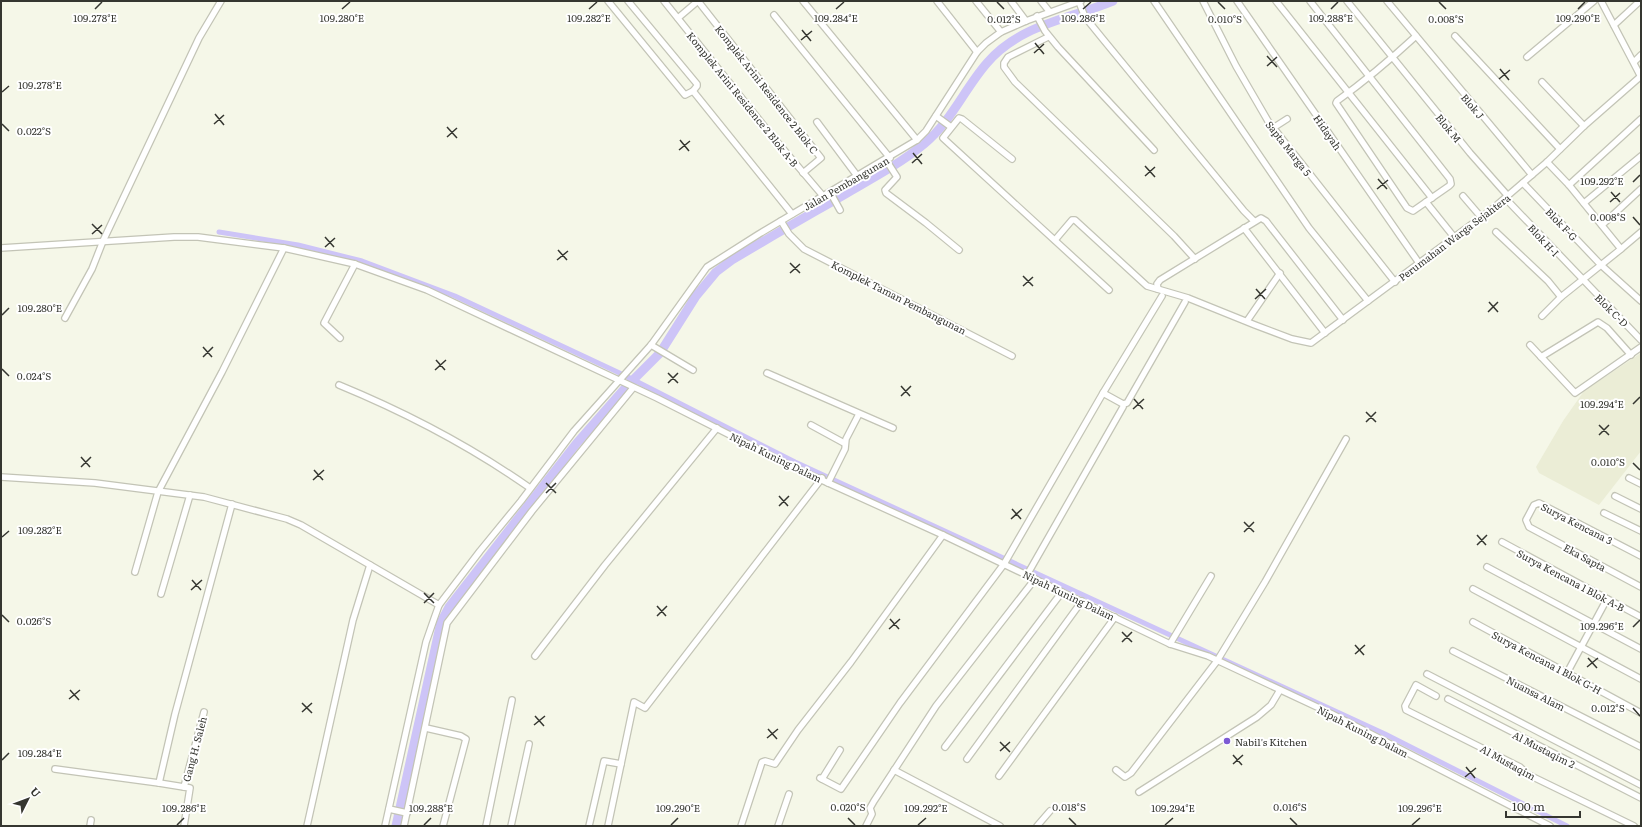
<svg xmlns="http://www.w3.org/2000/svg" width="1642" height="827" font-family="Literata,serif">
<rect width="100%" height="100%" fill="#f5f7e8"/>
<!-- built -->
<path fill="#ebedd6" d="M1641,353V451L1599,505L1539,473L1536,467L1563,421L1584,391Z"/>
<g fill="none" stroke-linecap="round" stroke-linejoin="round">
<!-- canal -->
<path stroke="#cdc4f7" stroke-width="5" d="M219,232L298,245L362,261L455,296L626,376L795,462L1385,734L1567,826"/>
<!-- river -->
<path stroke="#cdc4f7" stroke-width="9" d="M396,826L441,622L449,607L576,444L626,387L660,353L696,296L716,272L732,260C770,237 809,215 847,193C873,178 901,163 924,144C951,122 965,88 987,63C1019,25 1069,19 1113,1"/>
<defs>
<g id="minor">
<path d="M608,1L685,95L693,91"/>
<path d="M628,1L697,84V86L693,91L792,214"/>
<path d="M664,1L768,131L823,196"/>
<path d="M698,1L821,158L803,173"/>
<path d="M803,1L917,140"/>
<path d="M937,1L977,52"/>
<path d="M976,1L1001,32"/>
<path d="M1011,1L1026,21"/>
<path d="M1041,1L1049,11"/>
<path d="M1154,1L1309,228L1368,301"/>
<path d="M1203,1L1236,66L1268,121L1395,282"/>
<path d="M1237,1L1419,263"/>
<path d="M1276,1L1432,198"/>
<path d="M1310,1L1450,179L1451,184L1449,186L1413,211L1407,208L1336,103L1337,101C1365,81 1391,59 1416,36"/>
<path d="M1347,1L1470,153L1508,196"/>
<path d="M1387,1L1532,175"/>
<path d="M1601,1L1641,77"/>
<path d="M1079,2L1085,17L1102,38L1244,211L1254,221"/>
<path d="M774,15L890,158"/>
<path d="M1037,16L1045,31L1058,47L1154,150"/>
<path d="M678,18L698,1"/>
<path d="M1614,25L1640,1"/>
<path d="M1455,36L1560,149"/>
<path d="M1048,37L1008,57L1004,63V67L1015,82L1174,236L1195,259"/>
<path d="M1527,57L1594,1"/>
<path d="M1634,62L1641,55"/>
<path d="M1542,82L1584,126"/>
<path d="M936,116L951,127"/>
<path d="M817,122L858,177"/>
<path d="M1273,128L1287,119"/>
<path d="M1012,159L962,119L959,118L943,138L1109,290"/>
<path d="M886,160L897,177L885,190L886,193L926,223L959,250"/>
<path d="M1523,183L1601,265L1641,301"/>
<path d="M1569,185L1641,119"/>
<path d="M830,192L840,210"/>
<path d="M1463,196L1481,217"/>
<path d="M1505,198L1641,340"/>
<path d="M1426,202L1454,237"/>
<path d="M1584,203L1641,156"/>
<path d="M781,221L789,234L804,249L1012,356"/>
<path d="M1602,225L1641,189"/>
<path d="M1244,228L1325,333"/>
<path d="M1496,232L1548,281L1561,297"/>
<path d="M1055,240L1072,220H1075L1147,286L1188,298L1255,325L1292,339L1311,343L1491,210L1547,162L1584,126L1641,76"/>
<path d="M1,248L174,237H198L284,248L355,264L427,290L657,398L793,467L943,535L1170,644L1208,656L1332,714L1550,826"/>
<path d="M1621,249L1641,232"/>
<path d="M1158,289L1157,284L1160,280L1261,218L1266,221L1343,320"/>
<path d="M1542,316L1561,297L1621,249L1569,185L1547,162"/>
<path d="M65,318L92,269L103,241L199,38L221,1"/>
<path d="M1247,321L1280,273"/>
<path d="M340,338L324,323L355,264"/>
<path d="M651,345L693,370"/>
<path d="M1530,345L1575,393L1641,347"/>
<path d="M1541,357L1598,322L1607,328L1631,355"/>
<path d="M767,373L893,428"/>
<path d="M339,385C407,413 470,446 530,488"/>
<path d="M1103,393L1123,404L1127,403L1185,302"/>
<path d="M811,425L844,443"/>
<path d="M1,477L95,483L204,497L287,519L301,525L439,605"/>
<path d="M1629,478L1641,484"/>
<path d="M828,483L845,449L846,439L859,414"/>
<path d="M1615,496L1641,509"/>
<path d="M1604,513L1641,531"/>
<path d="M1502,542L1641,617"/>
<path d="M1641,556L1539,503L1534,505L1526,520L1529,527L1641,587"/>
<path d="M1487,567L1641,649"/>
<path d="M135,572L158,492L222,372L284,248"/>
<path d="M1027,575L1123,407"/>
<path d="M1473,589L1641,679"/>
<path d="M161,594L190,495"/>
<path d="M1473,622L1641,713"/>
<path d="M1170,644L1211,576"/>
<path d="M1453,651L1641,747"/>
<path d="M535,656L605,565L717,428"/>
<path d="M1567,673L1607,599"/>
<path d="M1427,674L1641,785"/>
<path d="M1436,696L1416,685L1405,706L1406,710L1520,767L1527,774L1634,826"/>
<path d="M1448,699L1641,798"/>
<path d="M426,728L461,736L466,739L443,826"/>
<path d="M945,747L1062,592"/>
<path d="M967,759L1082,601"/>
<path d="M55,769L159,783"/>
<path d="M894,770L1000,826"/>
<path d="M1116,770L1125,777L1131,773L1217,661L1265,582L1346,439"/>
<path d="M999,776L1115,617"/>
<path d="M820,778L841,789L900,703L1004,564L1103,393L1162,296"/>
<path d="M822,779L840,750"/>
<path d="M184,787L204,712"/>
<path d="M1139,792L1257,717L1271,705L1280,690"/>
<path d="M389,809L407,813"/>
<path d="M90,826L91,820"/>
<path d="M184,826L190,788L159,783L175,714L232,504"/>
<path d="M307,826L353,620L370,565"/>
<path d="M385,826L426,642L434,619L439,605L480,551L521,501L574,431L651,345L707,267L759,234L917,140L926,131L977,52L986,43L1001,32L1026,21L1081,1"/>
<path d="M404,826L447,623L532,511L633,388"/>
<path d="M486,826L512,700"/>
<path d="M511,826L529,744"/>
<path d="M589,826L604,761L621,764"/>
<path d="M608,826L634,702L645,708L822,478"/>
<path d="M741,826L762,762L765,761L775,764L798,730L851,662L943,535"/>
<path d="M778,826L789,794"/>
<path d="M866,826L872,814L870,808L874,801L936,706L1035,579"/>
<path d="M1037,826L1050,811"/>
</g>
</defs>
<!-- minor casing -->
<use href="#minor" stroke="#c3c4b6" stroke-width="8"/>
<!-- minor -->
<use href="#minor" stroke="#fff" stroke-width="5.5"/>
</g>
<!-- ticks -->
<path fill="none" stroke="#353630" stroke-width="1.5" d="M997,2L1004,9M1218,2L1225,9M1439,2L1446,9M95,9L102,2M342,9L350,2M589,9L597,2M836,9L844,2M1083,9L1091,2M1331,9L1338,2M1578,9L1585,2M802,30L811,41M801,40L812,31M1035,43L1044,54M1034,53L1044,44M1267,56L1277,67M1267,66L1277,57M1500,69L1509,80M1499,79L1510,70M2,92L9,86M215,114L224,125M2,124L9,131M214,124L224,115M447,127L457,138M447,137L457,128M680,140L689,151M679,150L690,141M913,153L922,164M912,163L922,154M1145,166L1155,177M1145,176L1155,167M1378,179L1387,189M1633,182L1640,175M1377,189L1388,180M1611,192L1620,202M1610,202L1620,193M1633,217L1640,225M92,224L102,234M92,234L102,225M325,237L334,247M325,247L335,238M558,250L567,260M557,260L568,251M790,263L800,273M790,273L800,264M1023,276L1033,286M1023,286L1033,277M1256,289L1265,299M1255,299L1266,289M1489,302L1498,312M1488,312L1498,302M2,315L9,308M203,347L212,357M203,357L213,347M436,360L445,370M2,369L9,376M435,370L446,360M668,373L678,383M668,383L678,373M901,386L910,396M901,396L911,386M1134,399L1143,409M1633,404L1640,397M1133,409L1144,399M1366,412L1376,422M1366,422L1376,412M1599,425L1609,435M1599,435L1609,425M81,457L90,467M1633,463L1640,470M81,467L91,457M314,470L323,480M313,480L324,470M546,483L556,493M546,493L556,483M779,496L788,506M779,506L789,496M1012,509L1021,519M1011,519L1022,509M1244,522L1254,532M1244,532L1254,522M1477,535L1486,545M2,537L9,531M1477,545L1487,535M192,580L201,590M191,590L202,580M424,593L434,603M424,603L434,593M657,606L666,616M2,615L9,622M657,616L667,606M890,619L899,629M1633,627L1640,620M889,629L900,619M1122,632L1132,642M1122,642L1132,632M1355,645L1364,655M1355,654L1365,645M1588,658L1597,668M1587,667L1598,658M70,690L79,700M69,699L80,690M302,703L312,713M1633,708L1640,716M302,712L312,703M535,716L544,726M534,725L545,716M768,729L777,739M767,738L778,729M1000,742L1010,752M1000,751L1010,742M1233,755L1242,765M2,760L9,753M1233,764L1243,755M1466,767L1475,778M1465,777L1476,768M848,818L855,825M1069,818L1076,825M1290,818L1297,825M177,825L184,818M424,825L431,818M671,825L678,818M918,825L926,818M1165,825L1173,818M1412,825L1420,818"/>
<!-- markers -->
<circle fill="#7c5ad4" stroke="#fff" stroke-width="1.5" cx="1227" cy="741" r="4"/>
<g text-anchor="middle" dominant-baseline="central" stroke-width="4" stroke-linejoin="round" paint-order="stroke">
<!-- street labels -->
<g font-size="10" fill="#353630" stroke="#fff">
<text transform="translate(767 89) rotate(52)">Komplek Arini Residence 2 Blok C</text>
<text transform="translate(743 99) rotate(51)">Komplek Arini Residence 2 Blok A-B</text>
<text transform="translate(1473 106) rotate(50)">Blok J</text>
<text transform="translate(1449 128) rotate(51)">Blok M</text>
<text transform="translate(1328 132) rotate(55)">Hidayah</text>
<text transform="translate(1289 148) rotate(52)">Sapta Marga 5</text>
<text transform="translate(846 183) rotate(-30)">Jalan Pembangunan</text>
<text transform="translate(1562 224) rotate(46)">Blok F-G</text>
<text transform="translate(1454 237) rotate(-37)">Perumahan Warga Sejahtera</text>
<text transform="translate(1544 240) rotate(47)">Blok H-I</text>
<text transform="translate(899 297) rotate(27)">Komplek Taman Pembangunan</text>
<text transform="translate(1612 310) rotate(45)">Blok C-D</text>
<text transform="translate(776 457) rotate(26)">Nipah Kuning Dalam</text>
<text transform="translate(1577 523) rotate(27)">Surya Kencana 3</text>
<text transform="translate(1585 557) rotate(28)">Eka Sapta</text>
<text transform="translate(1571 580) rotate(28)">Surya Kencana 1 Blok A-B</text>
<text transform="translate(1069 595) rotate(26)">Nipah Kuning Dalam</text>
<text transform="translate(1547 662) rotate(28)">Surya Kencana 1 Blok G-H</text>
<text transform="translate(1536 693) rotate(27)">Nuansa Alam</text>
<text transform="translate(1363 731) rotate(27)">Nipah Kuning Dalam</text>
<text transform="translate(194 749) rotate(-75)">Gang H. Saleh</text>
<text transform="translate(1544 749) rotate(27)">Al Mustaqim 2</text>
<text transform="translate(1508 762) rotate(29)">Al Mustaqim</text>
</g>
<!-- poi labels -->
<g font-size="10" fill="#353630" stroke="#fff" text-anchor="start">
<text x="1235" y="741">Nabil's Kitchen</text>
</g>
</g>
<g font-size="10" text-anchor="middle" fill="#353630" stroke="#fff" stroke-width="4" stroke-linejoin="round" paint-order="stroke">
<text x="95" y="22">109.278°E</text>
<text x="342" y="22">109.280°E</text>
<text x="589" y="22">109.282°E</text>
<text x="836" y="22">109.284°E</text>
<text x="1083" y="22">109.286°E</text>
<text x="1331" y="22">109.288°E</text>
<text x="1578" y="22">109.290°E</text>
<text x="1004" y="23">0.012°S</text>
<text x="1225" y="23">0.010°S</text>
<text x="1446" y="23">0.008°S</text>
<text x="40" y="89">109.278°E</text>
<text x="34" y="135">0.022°S</text>
<text x="1602" y="185">109.292°E</text>
<text x="1608" y="221">0.008°S</text>
<text x="40" y="312">109.280°E</text>
<text x="34" y="380">0.024°S</text>
<text x="1602" y="408">109.294°E</text>
<text x="1608" y="466">0.010°S</text>
<text x="40" y="534">109.282°E</text>
<text x="34" y="625">0.026°S</text>
<text x="1602" y="630">109.296°E</text>
<text x="1608" y="712">0.012°S</text>
<text x="40" y="757">109.284°E</text>
<text x="848" y="811">0.020°S</text>
<text x="1069" y="811">0.018°S</text>
<text x="1290" y="811">0.016°S</text>
<text x="184" y="812">109.286°E</text>
<text x="431" y="812">109.288°E</text>
<text x="678" y="812">109.290°E</text>
<text x="926" y="812">109.292°E</text>
<text x="1173" y="812">109.294°E</text>
<text x="1420" y="812">109.296°E</text>
</g>
<!-- border -->
<rect width="1642" height="827" fill="none" stroke="#353630" stroke-width="4"/>
<!-- north arrow -->
<g transform="translate(28 799) rotate(48)" stroke="#ffffff" stroke-width="3" paint-order="stroke">
<path d="M0-3L7 15L0 10L-7 15Z" fill="#353630"/>
<text y="-6" font-size="11" font-weight="bold" text-anchor="middle" fill="#353630">U</text>
</g>
<!-- scale -->
<path d="M1506 811v6h74v-6" fill="none" stroke="#353630" stroke-width="2"/>
<text x="1512" y="811" font-size="12" fill="#353630" stroke="#ffffff" stroke-width="3" paint-order="stroke">100 m</text>
</svg>
